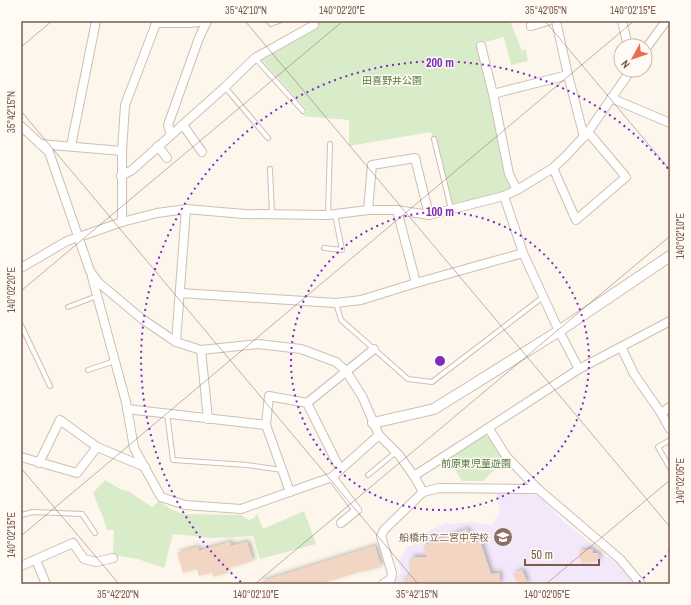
<svg xmlns="http://www.w3.org/2000/svg" width="691" height="605" font-family="'Archivo Narrow','Noto Sans JP',sans-serif">
<defs>
<filter id="shadow"><feDropShadow dx="2.5" dy="-2.5" stdDeviation="2" flood-color="#0004"/></filter>
</defs>
<rect width="100%" height="100%" fill="#fdf6ec"/>
<!-- education -->
<path fill="#f3e8fa" d="M496,491L539,495L564,522L618,565L635,584H387L402,572L398,563L407,547L424,541L423,533L445,524L472,522L492,525L500,512Z"/>
<!-- green -->
<g fill="#d8ecc9">
<path d="M315,21H510L522,51L526,49L528,61L511,65L504,37L478,44L512,192L451,209L431,132L349,146V120L303,116L308,111L260,58L318,26Z"/>
<path d="M484,436L489,437L504,461L483,481H462L449,459Z"/>
<path d="M105,480L122,490L128,491L152,507L159,501L172,510L184,514L241,515L249,520L254,518L257,514L263,529L304,511L316,544L260,559L253,536L212,538L173,534L164,568L138,559L113,555L114,530H107L103,517L93,493Z"/>
</g>
<!-- building -->
<g fill="#f3d5c3" filter="url(#shadow)">
<path d="M467,529L473,544L480,541L491,574L500,573V584H401L410,574L409,563H411V557H427L423,546Z"/>
<path d="M230,542L231,546L247,542L253,561L225,569L227,573L213,577L212,573L199,576L197,569L183,573L177,553L198,547L199,551Z"/>
<path d="M375,546L381,567L363,572V571L320,584H260V582Z"/>
<path d="M592,549L593,553H598L599,561L581,564L579,551Z"/>
<path d="M522,570L528,584H518L513,574Z"/>
</g>
<g fill="none" stroke-linecap="round" stroke-linejoin="round">
<defs>
<g id="service">
<path d="M269,21L271,24L279,21"/>
<path d="M255,58L303,111"/>
<path d="M225,87L268,138"/>
<path d="M434,139L451,209"/>
<path d="M270,169L272,214"/>
<path d="M328,215L330,144"/>
<path d="M324,248L342,250L335,214"/>
<path d="M336,303L341,320L408,379L432,382L543,297"/>
<path d="M68,307L97,296"/>
<path d="M21,325L50,386"/>
<path d="M88,370L115,361"/>
<path d="M167,414L173,460L247,465L282,470"/>
<path d="M670,440L658,447L670,468"/>
<path d="M368,475L396,452"/>
<path d="M21,515L33,512L82,514L95,533"/>
</g>
<g id="minor">
<path d="M556,21L568,75L584,137"/>
<path d="M622,21L628,46"/>
<path d="M156,23H191L205,21"/>
<path d="M531,26L548,21"/>
<path d="M481,46L493,94L509,174L517,190"/>
<path d="M645,50L666,21"/>
<path d="M493,94L568,75"/>
<path d="M611,98L670,123"/>
<path d="M183,125L202,152"/>
<path d="M21,126L49,152L90,271L98,282L142,319L176,342L201,350L258,344L301,349L336,362L346,371L362,396L379,435L399,455L414,476L423,492"/>
<path d="M171,135L168,125L199,38L207,21"/>
<path d="M40,144L122,151"/>
<path d="M71,146L96,21"/>
<path d="M158,146L167,158"/>
<path d="M553,168L576,220L626,177L588,132"/>
<path d="M121,176L132,170L225,87L255,58L314,25"/>
<path d="M504,196L523,253L559,331L579,369"/>
<path d="M368,210L372,165L415,158L429,215"/>
<path d="M397,210L416,283"/>
<path d="M122,222V151L125,105L157,21"/>
<path d="M21,268L67,241L122,222L157,213L186,209L244,214L328,215L368,210H397L429,215L504,196L517,190L553,168L566,156L588,132L631,70"/>
<path d="M92,277L126,402L134,448L161,497L185,505L241,509L332,477L379,435"/>
<path d="M180,293L336,303L361,300L416,283L523,253"/>
<path d="M176,342L186,209"/>
<path d="M621,347L634,374L661,413"/>
<path d="M201,350L208,419"/>
<path d="M307,403L374,349"/>
<path d="M670,407L661,413L670,429"/>
<path d="M127,409L266,425"/>
<path d="M489,429L506,456L538,489"/>
<path d="M21,457L77,473L97,447"/>
<path d="M39,463L60,420L97,447L145,467"/>
<path d="M414,476L579,369L670,321"/>
<path d="M332,477L357,510L341,523"/>
<path d="M290,492L266,425L269,396L307,403L340,469"/>
<path d="M36,560L46,584H44"/>
<path d="M21,566L73,543L84,559L96,562L113,558"/>
<path d="M383,584L391,579L392,573L381,536L384,530L423,492L439,488L538,489L620,559L641,584"/>
</g>
<path id="tertiary" d="M373,423L434,409L559,331L670,256"/>
</defs>
<!-- service casing -->
<use href="#service" stroke="#d1beb0" stroke-width="6"/>
<!-- minor casing -->
<use href="#minor" stroke="#d1beb0" stroke-width="10"/>
<!-- tertiary casing -->
<use href="#tertiary" stroke="#d1beb0" stroke-width="12"/>
<!-- service -->
<use href="#service" stroke="#fff" stroke-width="4"/>
<!-- minor -->
<use href="#minor" stroke="#fff" stroke-width="8"/>
<!-- tertiary -->
<use href="#tertiary" stroke="#fff" stroke-width="10"/>
</g>
<!-- ticks -->
<path fill="none" stroke="#7a5c4d" stroke-width="1" stroke-opacity="0.45" d="M245,21L670,527M545,21L670,170M21,47L52,21M21,111L418,584M21,291L343,21M21,468L119,584M21,536L634,21M255,584L670,236M546,584L670,480"/>
<!-- distance rings -->
<g fill="none" stroke="#7b2cbf" stroke-width="2" stroke-dasharray="2 4">
<circle cx="440" cy="361" r="149"/>
<path d="M670 551A298 298 0 0 1 639 582M241 582A298 298 0 1 1 670 171"/>
</g>
<!-- icons -->
<defs>
<symbol id="school-disc" viewBox="-11 -11 22 22"><circle r="9.5" fill="#8d6e63" stroke="#fffaf3"/><path d="M0-5L7-2L0 1L-7-2ZM-4 1L0 2.5L4 1V4Q0 6-4 4Z" fill="#fff"/></symbol>
</defs>
<g fill-rule="evenodd">
<use href="#school-disc" x="492" y="526" width="22" height="22"/>
</g>
<g text-anchor="middle" dominant-baseline="central" stroke-width="3" stroke-linejoin="round" paint-order="stroke">
<!-- park labels -->
<g font-size="10" fill="#537a41" stroke="#fffaf3">
<text x="392" y="80">田喜野井公園</text>
<text x="476" y="463">前原東児童遊園</text>
</g>
<!-- education labels -->
<g font-size="10" fill="#785e54" stroke="#fffaf3" text-anchor="end">
<text x="489" y="537">船橋市立二宮中学校</text>
</g>
</g>
<circle cx="440" cy="361" r="6" fill="#7b2cbf" stroke="#fffaf3" stroke-width="2"/>
<g font-size="12" text-anchor="middle" font-weight="bold" fill="#7b2cbf" stroke="#fffaf3" stroke-width="3" stroke-linejoin="round" paint-order="stroke">
<text x="440" y="67">200 m</text>
<text x="440" y="216">100 m</text>
</g>
<!-- border -->
<rect width="691" height="605" fill="none" stroke="#fffaf3" stroke-width="44"/>
<!-- north arrow -->
<g transform="translate(633 58) rotate(230)"><circle r="19" fill="#fffaf3" stroke="#cabbb1"/>
<path d="M0-3L7 15L0 10L-7 15Z" fill="#e76f51"/>
<text y="-6" font-size="11" font-weight="bold" text-anchor="middle" fill="#7a5c4d">N</text>
</g>
<!-- scale -->
<path d="M525 559v6h74v-6" fill="none" stroke="#7a5c4d" stroke-width="2"/>
<text x="531" y="559" font-size="12" fill="#7a5c4d" stroke="#fffaf3" stroke-width="3" paint-order="stroke">50 m</text>
<rect x="22" y="22" width="647" height="561" fill="none" stroke="#7a5c4d" stroke-width="1.5"/>
<g font-size="10" text-anchor="middle" fill="#7a5c4d">
<text x="246" y="14">35°42'10"N</text>
<text x="342" y="14">140°02'20"E</text>
<text x="546" y="14">35°42'05"N</text>
<text x="633" y="14">140°02'15"E</text>
<text transform="translate(11 112) rotate(-90)" y="4">35°42'15"N</text>
<text transform="translate(680 236) rotate(-90)" y="4">140°02'10"E</text>
<text transform="translate(11 290) rotate(-90)" y="4">140°02'20"E</text>
<text transform="translate(680 481) rotate(-90)" y="4">140°02'05"E</text>
<text transform="translate(11 535) rotate(-90)" y="4">140°02'15"E</text>
<text x="118" y="598">35°42'20"N</text>
<text x="256" y="598">140°02'10"E</text>
<text x="417" y="598">35°42'15"N</text>
<text x="547" y="598">140°02'05"E</text>
</g>
</svg>
